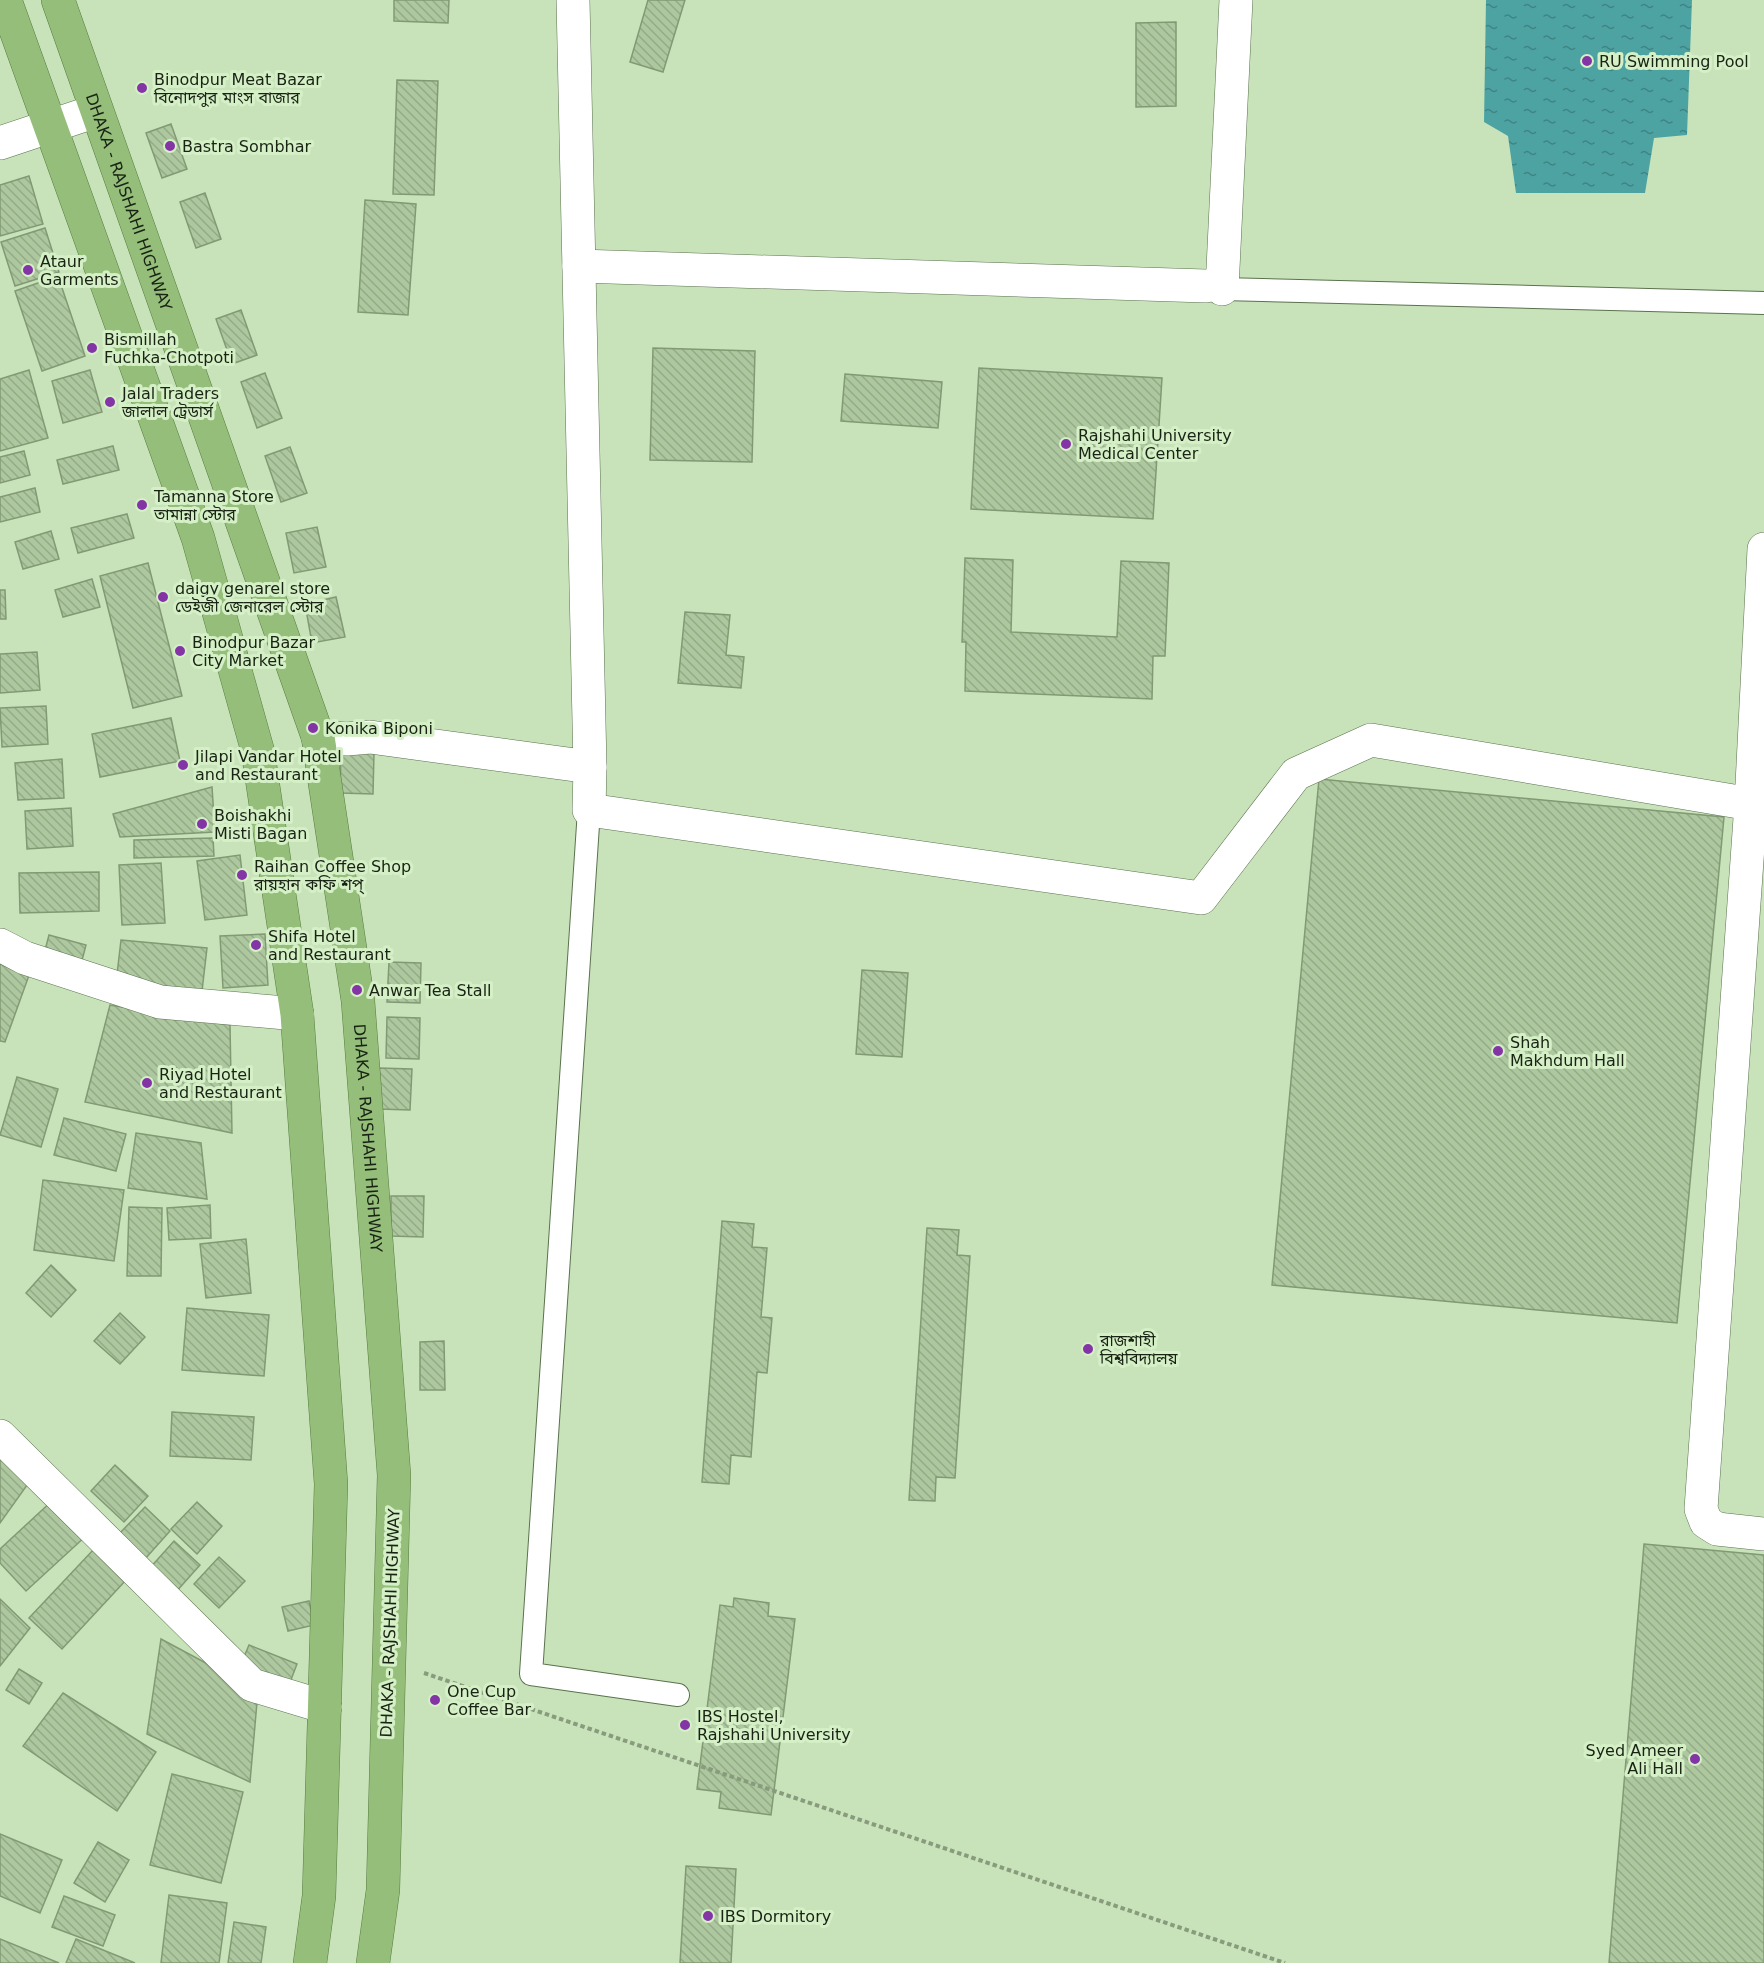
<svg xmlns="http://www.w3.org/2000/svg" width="1764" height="1963" font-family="'DejaVu Sans','Noto Sans Bengali',sans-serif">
<defs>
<pattern id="water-ripples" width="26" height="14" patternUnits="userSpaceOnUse" patternTransform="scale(1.5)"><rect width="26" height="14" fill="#4ca3a2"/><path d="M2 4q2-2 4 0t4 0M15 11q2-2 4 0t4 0" fill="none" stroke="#3e8483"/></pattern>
<pattern id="building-back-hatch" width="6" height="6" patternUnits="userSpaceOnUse" patternTransform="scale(1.5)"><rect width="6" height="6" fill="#adc79f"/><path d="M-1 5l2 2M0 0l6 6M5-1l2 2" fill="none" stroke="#94ab88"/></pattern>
</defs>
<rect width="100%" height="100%" fill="#c8e3ba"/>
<!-- water -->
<path fill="url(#water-ripples)" d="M1486,0H1692L1687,135L1654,138L1645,193H1516L1508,136L1484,122Z"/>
<!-- building -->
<g fill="url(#building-back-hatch)" stroke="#829a74" stroke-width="1.5">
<path d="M394,0H449L448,23L394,21Z"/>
<path d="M648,0H685L663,72L630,62Z"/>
<path d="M1176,22V106L1136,107V23Z"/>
<path d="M397,80L438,81L434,195L393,194Z"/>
<path d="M171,124L187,169L162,178L146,133Z"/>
<path d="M29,176L43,224L0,236V185Z"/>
<path d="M205,193L221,239L196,248L180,202Z"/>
<path d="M365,200L416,204L408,315L358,312Z"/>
<path d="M45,228L59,272L15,286L1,242Z"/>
<path d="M58,276L85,356L42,371L15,291Z"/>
<path d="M241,310L257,355L232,364L216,319Z"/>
<path d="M653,348L755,351L752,462L650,460Z"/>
<path d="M979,368L1162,378L1153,519L971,509Z"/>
<path d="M29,370L48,438L0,451V379Z"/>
<path d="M90,370L102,412L63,423L52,381Z"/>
<path d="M265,373L282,418L257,428L241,382Z"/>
<path d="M845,374L942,382L938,428L841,421Z"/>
<path d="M113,446L119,470L63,484L57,460Z"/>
<path d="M290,447L307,493L281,502L265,456Z"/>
<path d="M24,451L30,475L0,483V457Z"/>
<path d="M35,488L40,512L0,522V497Z"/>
<path d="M127,514L134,538L78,553L71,528Z"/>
<path d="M317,527L326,567L294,573L286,533Z"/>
<path d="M51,531L59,559L23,569L15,542Z"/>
<path d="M965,558L1013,560L1011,632L1117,637L1121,561L1169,563L1165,656H1153L1152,699L965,691L966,642H962Z"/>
<path d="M148,563L182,696L133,708L100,576Z"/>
<path d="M92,579L100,607L63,617L55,590Z"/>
<path d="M0,590H5L6,619H0Z"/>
<path d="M336,597L345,637L312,643L305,604Z"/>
<path d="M685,612L730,615L726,655L744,657L741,688L678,683Z"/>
<path d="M37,652L40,690L0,693V654Z"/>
<path d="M46,706L48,744L2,747L0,708Z"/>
<path d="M171,718L180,761L100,777L92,734Z"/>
<path d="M341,753H374L373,794L340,793Z"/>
<path d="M62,759L64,798L18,800L15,763Z"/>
<path d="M1319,779L1724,817L1677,1323L1272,1285Z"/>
<path d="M212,787L215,832L120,837L113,814Z"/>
<path d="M71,808L73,846L27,849L25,811Z"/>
<path d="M213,838L214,856L134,858V840Z"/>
<path d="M240,855L247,915L205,920L197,861Z"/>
<path d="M161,863L165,923L122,925L119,865Z"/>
<path d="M99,872V911L20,913L19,873Z"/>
<path d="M265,934L268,985L223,988L220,936Z"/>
<path d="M49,935L86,945L80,968L43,958Z"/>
<path d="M121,940L207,948L202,991L116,983Z"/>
<path d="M0,955L32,967L5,1042L0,1041Z"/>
<path d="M389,962L421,963L420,1003L387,1002Z"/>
<path d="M862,970L908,973L902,1057L856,1054Z"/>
<path d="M110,1005L230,1025L232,1133L85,1102Z"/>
<path d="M387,1017L420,1018L419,1059L386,1058Z"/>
<path d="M379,1068L412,1069L410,1110L378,1109Z"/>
<path d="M17,1077L58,1089L41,1147L0,1135Z"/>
<path d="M64,1118L126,1134L116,1171L54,1155Z"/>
<path d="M136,1133L201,1143L207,1199L128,1188Z"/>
<path d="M43,1180L124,1190L114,1261L34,1250Z"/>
<path d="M391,1196H424L423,1237L391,1236Z"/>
<path d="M210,1205L211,1238L169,1240L167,1208Z"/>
<path d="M129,1207L162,1208L161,1276H127Z"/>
<path d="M722,1221L754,1224L752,1247L767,1248L761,1317L772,1318L767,1373L757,1372L751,1457L731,1455L729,1484L702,1482Z"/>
<path d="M927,1228L959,1230L957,1255L970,1256L955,1478L936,1477L935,1501L909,1500Z"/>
<path d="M246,1239L251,1293L206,1298L200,1244Z"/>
<path d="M51,1265L76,1290L51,1317L26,1293Z"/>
<path d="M187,1308L269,1315L264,1376L182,1370Z"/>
<path d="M120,1313L145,1337L120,1364L94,1341Z"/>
<path d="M444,1341L445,1390H420V1342Z"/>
<path d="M172,1412L254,1417L251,1460L170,1456Z"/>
<path d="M0,1459L30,1481L0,1523Z"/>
<path d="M115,1465L148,1496L124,1522L91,1491Z"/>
<path d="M54,1499L87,1535L26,1591L0,1563V1549Z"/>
<path d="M197,1502L222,1526L197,1554L171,1529Z"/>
<path d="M145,1507L170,1531L145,1559L119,1534Z"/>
<path d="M174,1541L200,1565L175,1593L149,1569Z"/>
<path d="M1644,1544L1764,1555V1963H1609Z"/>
<path d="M94,1549L126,1580L62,1649L29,1618Z"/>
<path d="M219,1557L245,1581L219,1608L194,1584Z"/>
<path d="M734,1598L769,1603L768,1616L795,1619L771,1815L719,1808L721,1792L697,1789L720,1605L733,1607Z"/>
<path d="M0,1599L30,1628L0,1666Z"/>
<path d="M309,1601L314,1625L288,1631L282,1607Z"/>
<path d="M161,1639L258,1691L250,1782L147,1734Z"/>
<path d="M249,1645L297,1664L289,1685L241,1664Z"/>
<path d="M19,1669L42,1683L29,1704L6,1690Z"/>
<path d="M63,1693L156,1752L117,1811L23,1746Z"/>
<path d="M172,1774L243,1792L221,1883L150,1865Z"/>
<path d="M0,1834L62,1860L40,1913L0,1896Z"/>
<path d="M98,1842L129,1860L105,1902L74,1883Z"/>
<path d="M686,1866L736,1869L731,1963H680Z"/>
<path d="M169,1895L227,1903L219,1963H161Z"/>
<path d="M64,1896L115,1915L103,1946L52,1927Z"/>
<path d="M234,1922L266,1927L261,1963H228Z"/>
<path d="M0,1939L59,1963H0Z"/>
<path d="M76,1939L135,1963H66Z"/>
</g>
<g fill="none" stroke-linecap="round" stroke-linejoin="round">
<defs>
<g id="service">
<path d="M1222,289L1764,303"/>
<path d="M589,810L531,1674L678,1695"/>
</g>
<g id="minor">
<path d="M0,143L96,111"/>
<path d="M579,266L1206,286"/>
<path d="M1222,289L1236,0"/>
<path d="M1764,549L1751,804L1701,1509L1706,1522L1717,1529L1764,1534"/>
<path d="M318,737L347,739L370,737L590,767L573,0"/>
<path d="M590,767L589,810L1201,898L1296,774L1371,740L1751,804"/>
<path d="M0,945L25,958L160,1002L297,1014"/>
<path d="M0,1436L252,1685L325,1707"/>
</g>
<g id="trunk">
<path d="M5,0L198,538L258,752L297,1014L331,1484L319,1896L310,1963"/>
<path id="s1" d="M58,0L318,737L358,1001L394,1475L383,1890L373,1963"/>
</g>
</defs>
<!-- service casing -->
<use href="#service" stroke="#5a724d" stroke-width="24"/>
<!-- minor casing -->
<use href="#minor" stroke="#5a724d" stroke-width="34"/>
<!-- trunk casing -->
<use href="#trunk" stroke="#577d40" stroke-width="34"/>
<!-- path -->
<path stroke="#889c7d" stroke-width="4" stroke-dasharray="4.5 3" stroke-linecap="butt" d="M424,1673L1285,1963"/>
<!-- service -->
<use href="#service" stroke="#fff" stroke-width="22"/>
<!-- minor -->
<use href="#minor" stroke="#fff" stroke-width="33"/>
<!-- trunk -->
<use href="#trunk" stroke="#94be7a" stroke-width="33"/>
</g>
<!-- markers -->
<g fill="#8435a5" stroke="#d5f0c7" stroke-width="2">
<circle cx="1587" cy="61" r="6"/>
<circle cx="142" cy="88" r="6"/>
<circle cx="170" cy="146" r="6"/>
<circle cx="28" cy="270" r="6"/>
<circle cx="92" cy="348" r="6"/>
<circle cx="110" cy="402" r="6"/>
<circle cx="1066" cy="444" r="6"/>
<circle cx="142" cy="505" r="6"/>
<circle cx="163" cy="597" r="6"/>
<circle cx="180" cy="651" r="6"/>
<circle cx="313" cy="728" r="6"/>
<circle cx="183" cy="765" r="6"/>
<circle cx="202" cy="824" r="6"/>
<circle cx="242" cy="875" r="6"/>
<circle cx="256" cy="945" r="6"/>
<circle cx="357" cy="990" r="6"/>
<circle cx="1498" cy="1051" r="6"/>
<circle cx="147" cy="1083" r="6"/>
<circle cx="1088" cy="1349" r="6"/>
<circle cx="435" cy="1700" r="6"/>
<circle cx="685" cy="1725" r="6"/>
<circle cx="1695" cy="1759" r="6"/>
<circle cx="708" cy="1916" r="6"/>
</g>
<g text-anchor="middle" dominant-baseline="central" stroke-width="6" stroke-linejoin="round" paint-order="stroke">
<!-- poi labels -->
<g font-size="16" fill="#192314" stroke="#d5f0c7" text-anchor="start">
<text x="1599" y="61">RU Swimming Pool</text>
<text x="154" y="79">Binodpur Meat Bazar<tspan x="154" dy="18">বিনোদপুর মাংস বাজার</tspan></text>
<text x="182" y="146">Bastra Sombhar</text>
<text x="40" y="261">Ataur<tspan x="40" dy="18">Garments</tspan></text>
<text x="104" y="339">Bismillah<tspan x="104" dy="18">Fuchka-Chotpoti</tspan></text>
<text x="122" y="393">Jalal Traders<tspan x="122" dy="18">জালাল ট্রেডার্স</tspan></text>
<text x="1078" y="435">Rajshahi University<tspan x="1078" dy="18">Medical Center</tspan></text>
<text x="154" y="496">Tamanna Store<tspan x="154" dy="18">তামান্না স্টোর</tspan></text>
<text x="175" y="588">daigy genarel store<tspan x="175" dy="18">ডেইজী জেনারেল স্টোর</tspan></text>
<text x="192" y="642">Binodpur Bazar<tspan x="192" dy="18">City Market</tspan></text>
<text x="325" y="728">Konika Biponi</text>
<text x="195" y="756">Jilapi Vandar Hotel<tspan x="195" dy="18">and Restaurant</tspan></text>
<text x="214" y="815">Boishakhi<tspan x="214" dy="18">Misti Bagan</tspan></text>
<text x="254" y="866">Raihan Coffee Shop<tspan x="254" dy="18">রায়হান কফি শপ্</tspan></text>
<text x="268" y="936">Shifa Hotel<tspan x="268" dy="18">and Restaurant</tspan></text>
<text x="369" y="990">Anwar Tea Stall</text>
<text x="1510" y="1042">Shah<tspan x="1510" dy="18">Makhdum Hall</tspan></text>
<text x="159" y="1074">Riyad Hotel<tspan x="159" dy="18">and Restaurant</tspan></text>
<text x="1100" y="1340">রাজশাহী<tspan x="1100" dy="18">বিশ্ববিদ্যালয়</tspan></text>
<text x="447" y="1691">One Cup<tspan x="447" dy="18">Coffee Bar</tspan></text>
<text x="697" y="1716">IBS Hostel,<tspan x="697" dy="18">Rajshahi University</tspan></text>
<text x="1683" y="1750" text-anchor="end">Syed Ameer<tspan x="1683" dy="18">Ali Hall</tspan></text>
<text x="720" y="1916">IBS Dormitory</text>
</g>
<!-- street labels -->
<g font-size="16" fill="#192314" stroke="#d5f0c7">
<text stroke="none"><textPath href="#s1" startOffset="214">DHAKA - RAJSHAHI HIGHWAY</textPath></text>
<text stroke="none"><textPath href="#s1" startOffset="1186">DHAKA - RAJSHAHI HIGHWAY</textPath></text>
<text transform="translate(390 1623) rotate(-88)">DHAKA - RAJSHAHI HIGHWAY</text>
</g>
</g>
</svg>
